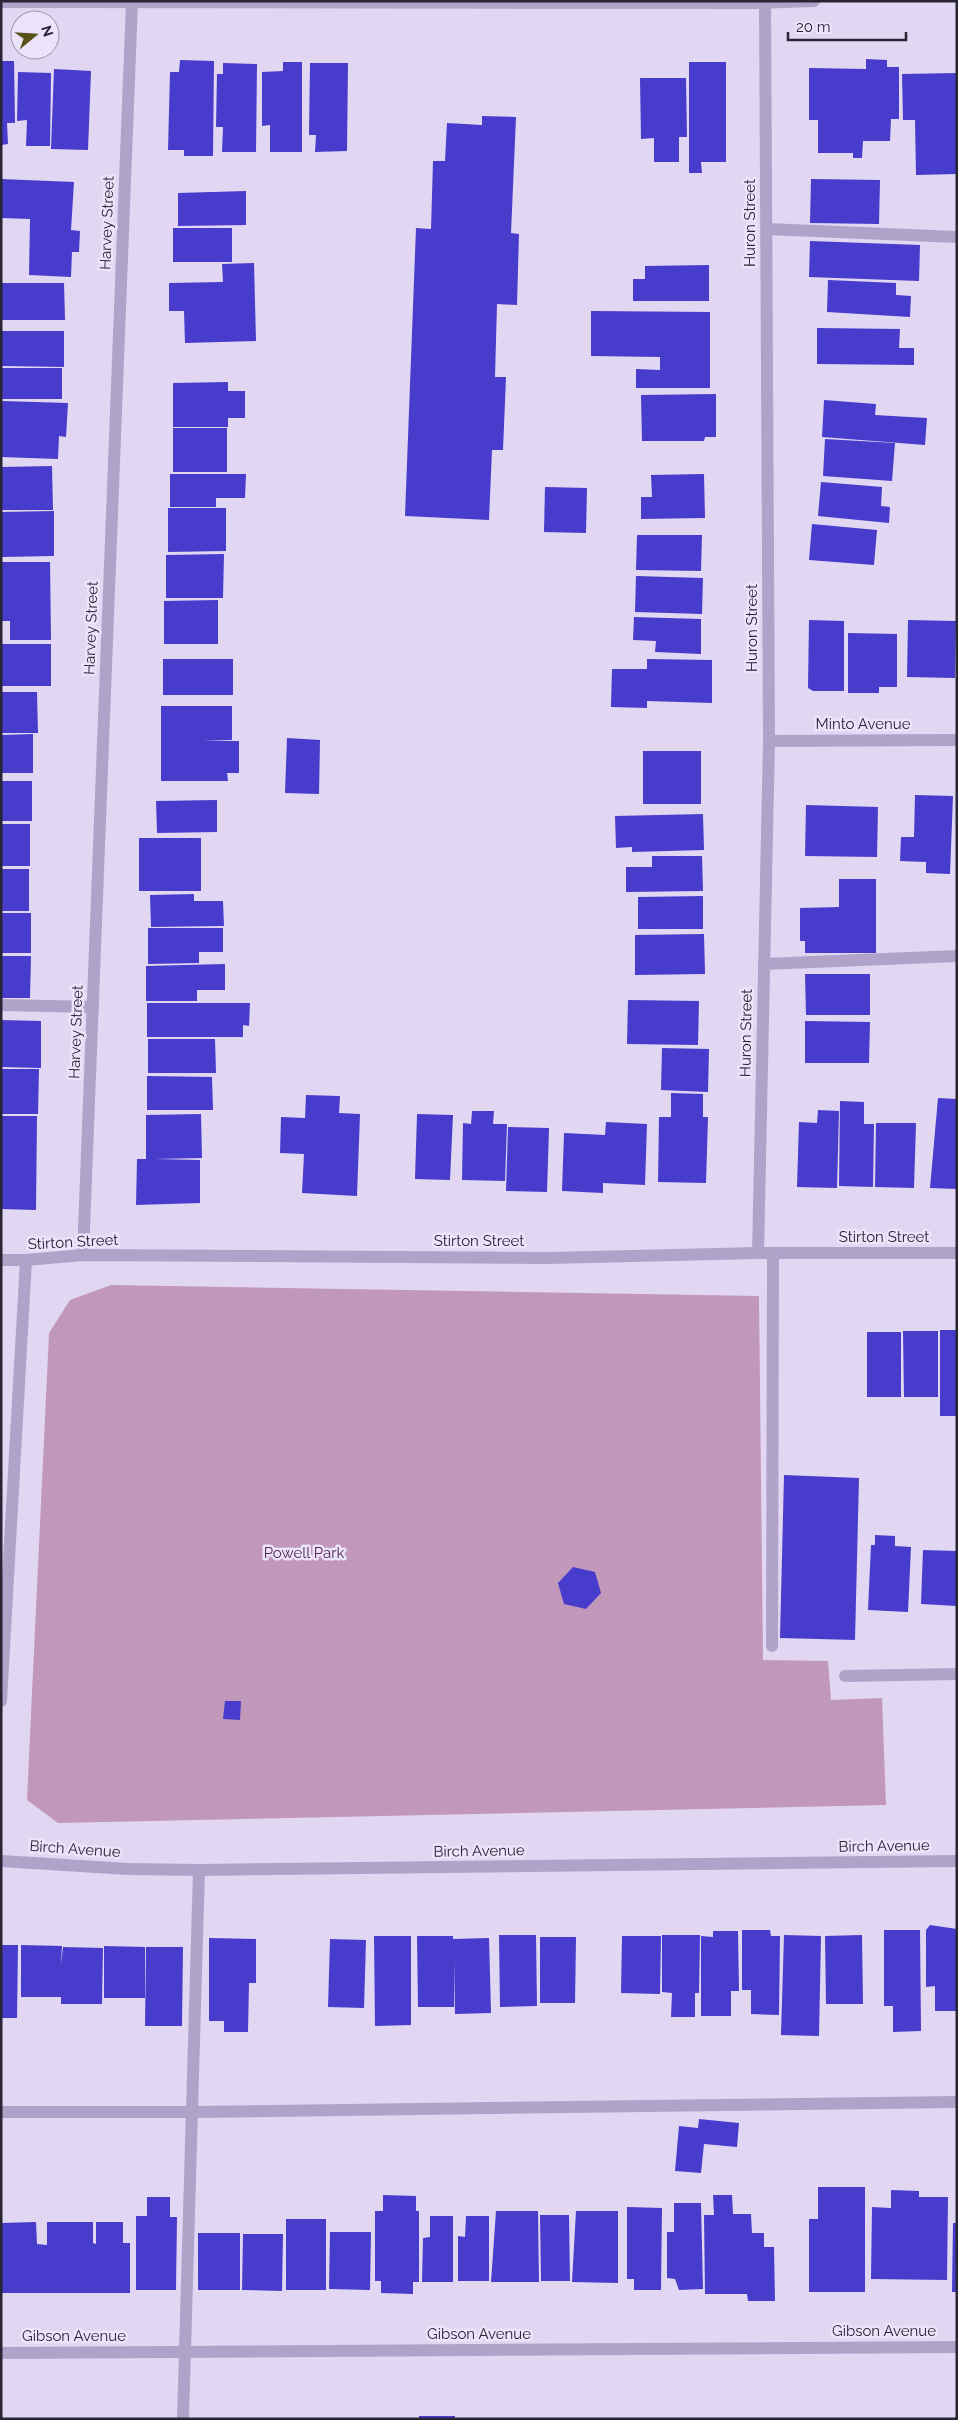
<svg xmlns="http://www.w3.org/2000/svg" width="958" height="2420" font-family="Raleway,sans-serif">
<rect width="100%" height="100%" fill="#e1d7f2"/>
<!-- green -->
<path fill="#c197ba" d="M111,1285L759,1296L763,1660L828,1661L831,1700L882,1698L886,1805L58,1823L27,1800L49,1333L70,1300Z"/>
<!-- building -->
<g fill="#473ccc">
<path d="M866,59L887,60V67H899V119H891L890,141H863L862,158H853V153H818V120H809V68L866,69Z"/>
<path d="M180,60L214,61L213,156H184V150H168L170,72H179Z"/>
<path d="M1,61H14L15,123H7L8,144L1,145Z"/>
<path d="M283,62H302V152H270V125L262,126V72L283,71Z"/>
<path d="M689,62H726V162H701L702,173H689Z"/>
<path d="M223,63L257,64L256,152H222L223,127H216L217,74H223Z"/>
<path d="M310,63H348L347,151L315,152L316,135H309Z"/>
<path d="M54,69L91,71L88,150L51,149Z"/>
<path d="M18,72L51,73L50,146H26L27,120L17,121Z"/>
<path d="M957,73V174L916,175L915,120H903L902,74Z"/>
<path d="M640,78H686L687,137H679V162H654V138L641,139Z"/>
<path d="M482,116L516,117L511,233L519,234L517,305L497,304L495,377H506L503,450H492L489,520L405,516L416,228L431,229L433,161H445L447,123L482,125Z"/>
<path d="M1,179L74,182L71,230L80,231L79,252H72L71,277L29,275L30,219L1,218Z"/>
<path d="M811,179L880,180L879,224L810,223Z"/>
<path d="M246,191V225L178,226V193Z"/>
<rect x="173" y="228" width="59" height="34"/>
<path d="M810,241L920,245L919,281L809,277Z"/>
<path d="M254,263L256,341L185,343L184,311H169V283L223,282L222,264Z"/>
<path d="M709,265V301H633V279H645V266Z"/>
<path d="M828,280L896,283V295L911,296L910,317L827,312Z"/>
<path d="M1,283H64L65,320H1Z"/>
<path d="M591,311L710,312V388H636V369L660,370V357L591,356Z"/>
<path d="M817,328L900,329L899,348H914V365L817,364Z"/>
<path d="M1,331H64V367L1,366Z"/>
<rect x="1" y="368" width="61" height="31"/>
<path d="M228,382V391H245V418H228V427H173V383Z"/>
<path d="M716,394V437H705L704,441H642L641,395Z"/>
<path d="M824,400L876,404L875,415L927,418L925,445L822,437Z"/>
<path d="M2,401L68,403L66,437L59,436L58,459L1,457Z"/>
<rect x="173" y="428" width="54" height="44"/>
<path d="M825,439L895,443L892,481L823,476Z"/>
<path d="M52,466L53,510H1V467Z"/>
<path d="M170,474H246L245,498H216V507H170Z"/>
<path d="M704,474L705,518L641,519V497H652L651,475Z"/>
<path d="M821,482L882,487L881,506L890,507L889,523L818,516Z"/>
<path d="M545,487L587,488L586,533L544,532Z"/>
<path d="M168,508H226V551L168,552Z"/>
<path d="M54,511V556L1,557V512Z"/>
<path d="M812,524L877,530L874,565L809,560Z"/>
<path d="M637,535H702L701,571L636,570Z"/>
<path d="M224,554L223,598H166V555Z"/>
<path d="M1,562H50L51,640H10V621H1Z"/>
<path d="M636,576L703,578L702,614L635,612Z"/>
<path d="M218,600V644H164V601Z"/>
<path d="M634,617L701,619V654L655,652L656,641L633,640Z"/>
<path d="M809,620L844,621V691H813L808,688Z"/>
<path d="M908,620L956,621L955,678L907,677Z"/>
<path d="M848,633L897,634V687H879V693H848Z"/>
<rect x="1" y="644" width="50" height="42"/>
<rect x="163" y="659" width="70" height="36"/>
<path d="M647,659L712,660V703L647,701V708L611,707L612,669H647Z"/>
<path d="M1,692H37L38,733H1Z"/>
<path d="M161,706H232V740L202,741H239V773H227L228,781H161Z"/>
<path d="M33,734V773H1V735Z"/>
<path d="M287,738L320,740L319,794L285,793Z"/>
<rect x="643" y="751" width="58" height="53"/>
<rect x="1" y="781" width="31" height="40"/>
<path d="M915,795L953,796L950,874L926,873V862L900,861L901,837H914Z"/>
<path d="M217,800V832L157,833L156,801Z"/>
<path d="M806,805L878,807L877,857L805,856Z"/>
<path d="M703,814L704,850L632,852V847L616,848L615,816Z"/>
<rect x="1" y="824" width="29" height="42"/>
<rect x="139" y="838" width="62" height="53"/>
<path d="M652,856H702L703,891L626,892V867H652Z"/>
<rect x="1" y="869" width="28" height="42"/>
<path d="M839,879H876V953H805V941H800V908L839,907Z"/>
<path d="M194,894V901H223L224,926L151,927L150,895Z"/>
<path d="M703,896V929H638V897Z"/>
<rect x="1" y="913" width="30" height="40"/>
<path d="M148,928H223V952H199V963L148,964Z"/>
<path d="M704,934L705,974L635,975V935Z"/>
<path d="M1,956H31L30,998H1Z"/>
<path d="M225,964V990H197V1001H146V966Z"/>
<path d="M805,974H870V1015H806Z"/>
<path d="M628,1000L699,1001L698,1045L627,1044Z"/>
<path d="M147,1003H250L249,1026L243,1025V1037H147Z"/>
<path d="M1,1020L41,1021V1068L1,1067Z"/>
<path d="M805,1021L870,1022L869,1063H805Z"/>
<path d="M148,1039H215L216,1073H148Z"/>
<path d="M662,1048L709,1049L708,1092L661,1090Z"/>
<path d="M1,1069H39L38,1114H1Z"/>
<path d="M147,1076L212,1077L213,1110H147Z"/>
<path d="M671,1093L703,1094V1117H708L706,1183L658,1182L659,1117H671Z"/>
<path d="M306,1095L340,1096L339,1113L360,1114L357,1196L302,1193L304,1154L280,1153L281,1117L305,1118Z"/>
<path d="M938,1098L957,1099V1189L930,1188Z"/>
<path d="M840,1101L864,1102V1124H874L873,1187L839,1186Z"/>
<path d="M818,1110L839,1111L837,1188L797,1187L799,1122L817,1123Z"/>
<path d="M472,1111H494L493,1124H507L505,1181L462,1180L463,1123L471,1124Z"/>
<path d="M201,1114L202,1158L155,1159L200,1160V1203L136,1205L137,1159H146V1115Z"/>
<path d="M417,1114L453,1115L450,1180L415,1179Z"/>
<path d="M1,1116H37L36,1210L1,1209Z"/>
<path d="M606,1122L647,1124L645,1185L603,1183V1193L562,1191L564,1133L605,1135Z"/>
<path d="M876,1123H916L914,1188L875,1187Z"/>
<path d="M508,1127L549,1128L547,1192L506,1191Z"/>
<rect x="940" y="1330" width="17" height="86"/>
<path d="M903,1331H938V1397H904Z"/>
<rect x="867" y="1332" width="34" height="65"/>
<path d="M784,1475L859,1478L855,1640L780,1638Z"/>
<path d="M875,1535L895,1536V1546L911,1547L908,1612L868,1610L871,1545H875Z"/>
<path d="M923,1550L957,1551V1606L921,1604Z"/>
<path d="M573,1567L595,1572L601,1593L586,1609L564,1604L558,1583Z"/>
<path d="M225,1701H241L240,1720L223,1719Z"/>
<path d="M930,1925L957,1929V2011H935V1986L926,1987V1930Z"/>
<path d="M742,1930H770L771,1936H780L779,2015L751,2014V1990H742Z"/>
<path d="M884,1930H920L921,2031L893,2032V2006H884Z"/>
<path d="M713,1931H738L739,1991H731V2016H701V1936L713,1937Z"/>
<path d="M499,1935H536L537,2006L500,2007Z"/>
<path d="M662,1935H700L699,1993H695V2017H671L672,1993L662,1992Z"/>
<path d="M784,1935L821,1936L819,2036L781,2035Z"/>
<path d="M862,1935L863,2004H826L825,1936Z"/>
<path d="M374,1936H411V2025L375,2026Z"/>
<path d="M417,1936H453V1939L489,1938L491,2013L455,2014L454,1959V2007H418Z"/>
<path d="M622,1936H661L660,1994L621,1993Z"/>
<path d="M540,1937H576L575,2003H540Z"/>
<path d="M209,1938L256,1939V1983H249L248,2032H224V2021H209Z"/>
<path d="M330,1939L366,1940L364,2008L328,2007Z"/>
<path d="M1,1945H18L17,2018H1Z"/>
<path d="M21,1945L62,1946L61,1965L63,1947L103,1948L102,2004H61V1997H21Z"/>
<path d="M104,1946L145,1947V1998H104Z"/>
<path d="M146,1947H183L182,2026H145Z"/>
<path d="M699,2119L739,2123L737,2147L704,2144L701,2173L675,2171L679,2126L698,2128Z"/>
<path d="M818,2187H865V2292H809V2219H818Z"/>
<path d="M891,2190L919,2191V2197H948L947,2280L871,2279L872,2207L891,2208Z"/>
<path d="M383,2195L416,2196V2211H419V2282H413V2294L381,2293V2281H375V2211H383Z"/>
<path d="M713,2195H732L733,2214H751L752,2233H764V2247H774L775,2301H748L747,2294H705L704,2215H714Z"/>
<path d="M147,2197H170V2217H177L176,2290H136V2216H147Z"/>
<path d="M674,2203H701L703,2289L679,2290L675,2279L667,2278V2232H674Z"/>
<path d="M627,2207L662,2208L661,2290H634V2279H627Z"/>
<path d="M496,2211H538L539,2282H491Z"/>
<path d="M576,2211H618V2283L572,2282Z"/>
<path d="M540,2215H569L570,2281H541Z"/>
<path d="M430,2216H453V2282H422L423,2238L430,2237Z"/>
<path d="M466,2216H489V2281H458V2236L465,2237Z"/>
<rect x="286" y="2219" width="40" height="71"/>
<path d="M36,2222L37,2244L47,2245V2222H93V2243L96,2244V2222H123V2243H130V2293H1V2223Z"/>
<path d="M953,2223H957V2292H952Z"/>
<path d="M330,2232H371L370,2290L329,2289Z"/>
<rect x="198" y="2233" width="42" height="57"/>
<path d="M243,2234H283L282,2291L242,2290Z"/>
<rect x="419" y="2416" width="36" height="3"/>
</g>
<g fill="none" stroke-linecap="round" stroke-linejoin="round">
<!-- minor -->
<g stroke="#afa3ca" stroke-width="12">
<path d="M1,2L754,3L814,1"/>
<path d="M767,229L957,237"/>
<path d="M769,741L957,740"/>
<path d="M764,964L957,956"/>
<path d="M1,1005L93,1007"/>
<path d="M758,1253L769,741L765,3"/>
<path d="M83,1255L132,2"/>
<path d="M1,1260H26L83,1255L549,1258L758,1253H957"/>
<path d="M772,1646L773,1254"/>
<path d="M845,1676L957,1674"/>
<path d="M1,1701L26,1260"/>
<path d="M1,1861L128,1869L199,1870L957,1861"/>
<path d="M1,2112H192L957,2102"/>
<path d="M1,2353L957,2347"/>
<path d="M183,2419L199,1870"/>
</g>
</g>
<g text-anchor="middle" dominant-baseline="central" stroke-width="5" stroke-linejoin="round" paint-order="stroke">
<!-- street labels -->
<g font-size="15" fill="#282535" stroke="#ece4fa">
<text transform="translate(107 223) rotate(-88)">Harvey Street</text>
<text transform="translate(750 223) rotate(-90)">Huron Street</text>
<text transform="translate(91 628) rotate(-88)">Harvey Street</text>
<text transform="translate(752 628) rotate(-90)">Huron Street</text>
<text x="863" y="724">Minto Avenue</text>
<text transform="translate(76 1032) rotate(-88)">Harvey Street</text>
<text transform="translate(746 1033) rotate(-89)">Huron Street</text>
<text x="884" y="1237">Stirton Street</text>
<text x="479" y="1241">Stirton Street</text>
<text transform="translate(73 1242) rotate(-3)">Stirton Street</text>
<text transform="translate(884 1846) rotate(-1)">Birch Avenue</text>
<text transform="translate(75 1849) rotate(4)">Birch Avenue</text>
<text transform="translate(479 1851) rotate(-1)">Birch Avenue</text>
<text x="884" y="2331">Gibson Avenue</text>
<text x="479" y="2334">Gibson Avenue</text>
<text x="74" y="2336">Gibson Avenue</text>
</g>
<!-- park labels -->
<g font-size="15" fill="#54284b" stroke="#ece4fa">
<text x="304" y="1553">Powell Park</text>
</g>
</g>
<!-- border -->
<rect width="958" height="2420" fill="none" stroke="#282535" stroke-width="5"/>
<!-- north arrow -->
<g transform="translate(35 35) rotate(72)"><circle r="24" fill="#ece4fa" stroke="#9e98ab"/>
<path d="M0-4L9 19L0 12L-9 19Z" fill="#585219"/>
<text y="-8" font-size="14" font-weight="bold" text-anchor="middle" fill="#282535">N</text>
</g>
<!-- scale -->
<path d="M788 32v8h118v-8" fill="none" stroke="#282535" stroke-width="2.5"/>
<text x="796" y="32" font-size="15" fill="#282535" stroke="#ece4fa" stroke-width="4" paint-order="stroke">20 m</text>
</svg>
